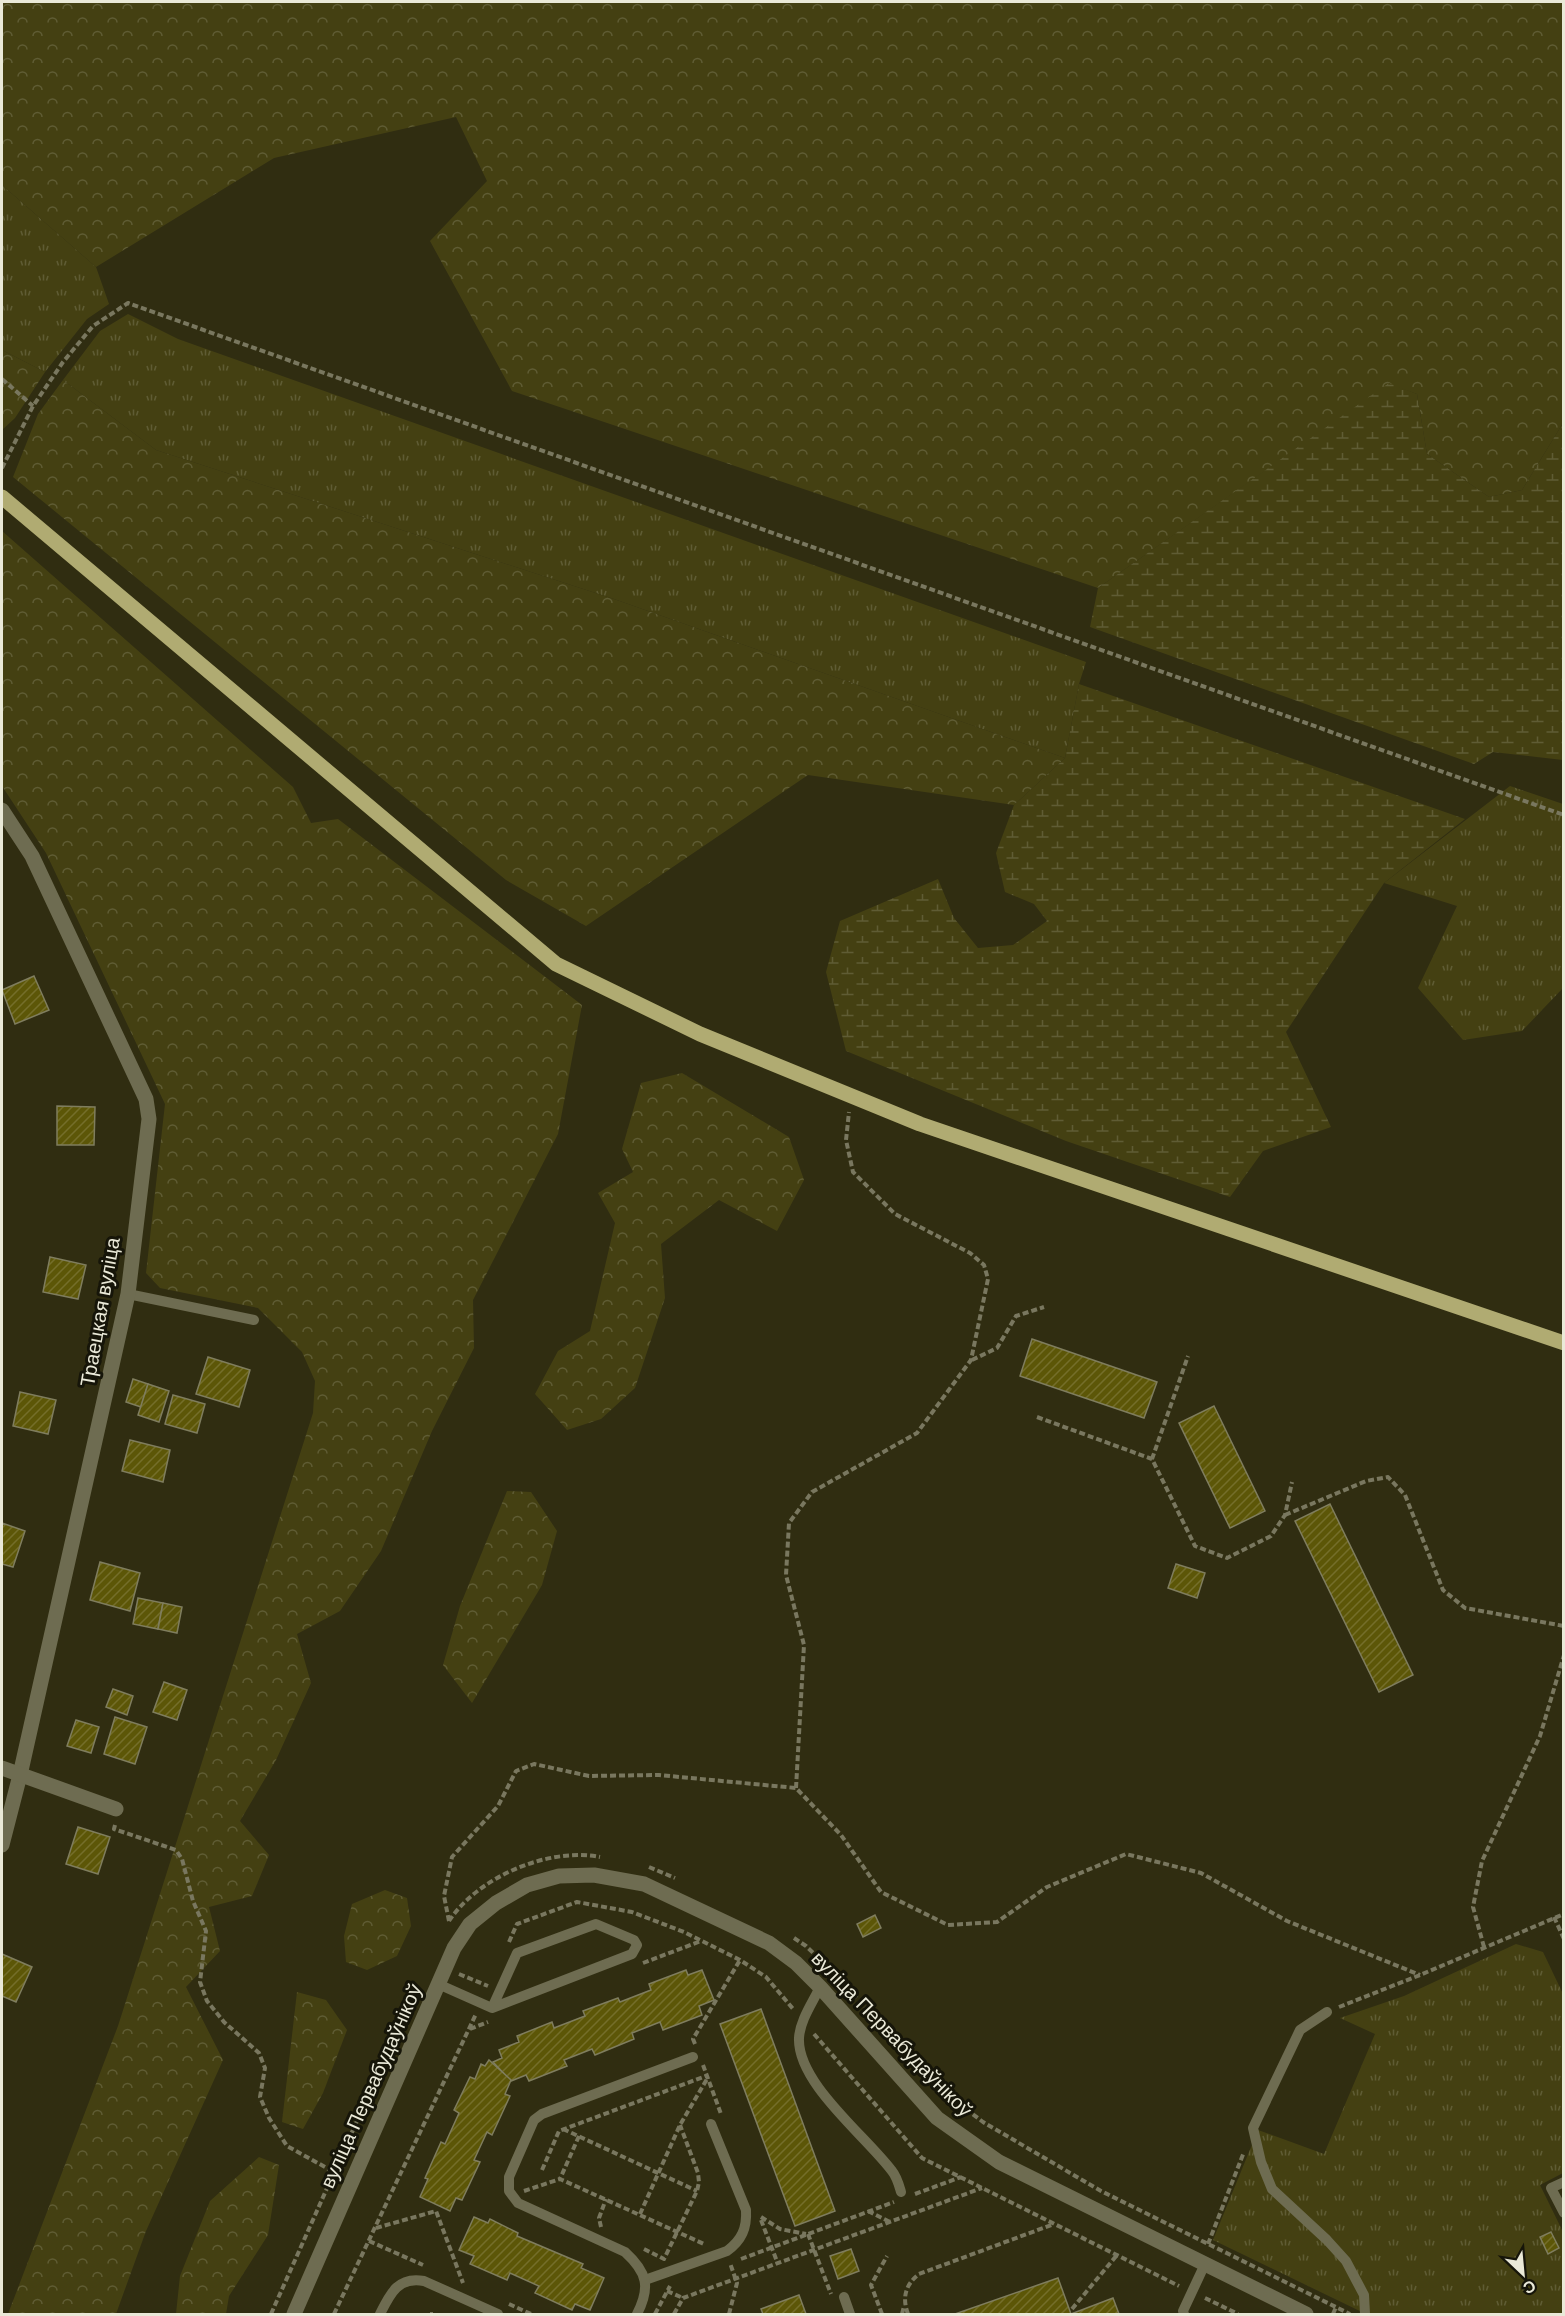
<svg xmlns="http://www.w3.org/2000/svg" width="1565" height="2316" font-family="Arial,sans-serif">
<defs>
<pattern id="grass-tufts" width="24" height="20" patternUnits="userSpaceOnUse" patternTransform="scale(1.5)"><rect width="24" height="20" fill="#444012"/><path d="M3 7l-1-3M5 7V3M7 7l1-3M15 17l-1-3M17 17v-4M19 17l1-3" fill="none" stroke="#5f5c34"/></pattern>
<pattern id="forest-crowns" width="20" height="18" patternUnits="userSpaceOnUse" patternTransform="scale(1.5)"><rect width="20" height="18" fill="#444012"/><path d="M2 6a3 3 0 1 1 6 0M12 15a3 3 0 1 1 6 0" fill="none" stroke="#5f5c34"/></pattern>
<pattern id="wetland-marsh" width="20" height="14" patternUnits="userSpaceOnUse" patternTransform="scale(1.5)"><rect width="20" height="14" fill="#444012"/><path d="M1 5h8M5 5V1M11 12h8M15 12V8" fill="none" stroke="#5f5c34"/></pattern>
<pattern id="building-hatch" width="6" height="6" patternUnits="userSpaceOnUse" patternTransform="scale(1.5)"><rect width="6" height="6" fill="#5c5607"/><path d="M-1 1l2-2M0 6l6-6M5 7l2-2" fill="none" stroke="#746e2a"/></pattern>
</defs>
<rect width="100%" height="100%" fill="#302d11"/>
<!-- grass -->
<g fill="url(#grass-tufts)">
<path d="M2,185L96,267L109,304L87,319L45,372L2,350Z"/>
<path d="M128,314L178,339L1086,662L1079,684L1065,758L614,599L156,450L63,380L100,331Z"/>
<path d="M1510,786L1563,804V988L1522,1031L1463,1040L1418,988L1457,906L1384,883Z"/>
<path d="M1516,1944L1543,1952L1563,1994V2173L1540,2185L1563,2232V2314H1366L1213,2240L1258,2130L1324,2154L1375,2034L1340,2018L1404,1996Z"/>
</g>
<!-- forest -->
<g fill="url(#forest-crowns)">
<path d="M2,2H1563V423L1522,490L1489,497L1427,454L1417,394L1389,384L1098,588L512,391L430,241L487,181L456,117L274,158L96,267L2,185Z"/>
<path d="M2,350L45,372L15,418L2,430Z"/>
<path d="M63,380L156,450L614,599L1065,758L1014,805L808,775L586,926L506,880L13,477L38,414Z"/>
<path d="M2,531L293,787L311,823L338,819L582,1005L558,1134L473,1300L474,1348L432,1431L381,1551L340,1611L297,1634L311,1683L276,1760L240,1821L269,1855L252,1896L209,1907L220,1951L186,1987L223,2060L146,2231L116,2314H8L118,2026L313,1413L315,1381L302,1352L258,1308L160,1288L146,1273L165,1104L46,853L2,786Z"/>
<path d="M682,1073L789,1137L804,1180L777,1231L719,1200L661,1244L665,1298L635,1388L601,1419L567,1430L535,1394L558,1351L590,1331L615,1223L598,1193L633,1172L622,1149L641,1083Z"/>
<path d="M507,1491L531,1492L557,1531L542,1585L472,1703L443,1665L460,1606Z"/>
<path d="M385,1890L407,1898L411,1926L397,1956L367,1970L346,1962L344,1936L352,1904Z"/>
<path d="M297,1992L326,2000L347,2030L323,2093L303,2129L282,2122Z"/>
<path d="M259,2157L279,2165L268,2235L229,2296L226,2314H176L180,2276L210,2201Z"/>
</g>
<!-- wetland -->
<g fill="url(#wetland-marsh)">
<path d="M1389,383L1417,394L1427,454L1489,497L1522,490L1563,423V760L1493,752L1474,764L1090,627L1098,588Z"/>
<path d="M1079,684L1465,819L1384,883L1286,1032L1331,1127L1263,1151L1230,1197L1066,1141L846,1051L826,972L840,921L938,879L954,918L978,948L1013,945L1047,921L1034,904L1005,892L996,853L1014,805L1065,758Z"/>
</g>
<!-- building -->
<g fill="url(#building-hatch)" stroke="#7f7d5e" stroke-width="1.5">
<path d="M34,976L49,1010L15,1024L2,990Z"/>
<path d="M57,1106L95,1107L94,1145H57Z"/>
<path d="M50,1257L86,1265L78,1299L43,1292Z"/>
<path d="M1032,1339L1157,1382L1144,1418L1020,1376Z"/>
<path d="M208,1357L250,1370L239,1407L196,1394Z"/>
<path d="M133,1379L148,1384L141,1407L126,1402Z"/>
<path d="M148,1384L169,1391L159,1422L138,1415Z"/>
<path d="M20,1392L56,1400L48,1434L13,1426Z"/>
<path d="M173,1395L205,1404L197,1433L165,1424Z"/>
<path d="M1214,1406L1265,1511L1230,1528L1179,1423Z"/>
<path d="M130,1440L170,1450L163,1482L122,1471Z"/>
<path d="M1330,1504L1413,1675L1379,1692L1295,1521Z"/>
<path d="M2,1523L25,1531L13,1567L2,1564Z"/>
<path d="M100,1562L140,1573L130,1611L90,1600Z"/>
<path d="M1176,1564L1205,1573L1197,1598L1168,1588Z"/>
<path d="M138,1598L163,1603L158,1629L133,1624Z"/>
<path d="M163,1603L182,1607L177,1633L158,1629Z"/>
<path d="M164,1682L187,1690L177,1720L153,1712Z"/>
<path d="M113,1689L133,1696L127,1715L106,1707Z"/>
<path d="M115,1717L147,1727L135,1764L104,1754Z"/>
<path d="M76,1720L99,1727L91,1753L67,1746Z"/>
<path d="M78,1827L110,1837L98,1874L66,1864Z"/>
<path d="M875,1915L881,1928L863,1937L857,1924Z"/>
<path d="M2,1954L32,1967L16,2002L2,1996Z"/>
<path d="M686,1970L688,1975L702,1970L714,2000L699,2006L702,2015L663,2030L660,2022L632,2033L634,2039L595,2055L592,2049L564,2060L567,2066L529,2081L526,2075L511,2081L493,2062L502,2058L499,2050L519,2042L517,2036L552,2022L554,2028L585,2016L583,2011L618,1998L620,2002L651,1990L649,1984Z"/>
<path d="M761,2009L835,2211L795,2226L720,2024Z"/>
<path d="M489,2060L511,2080L505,2094L510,2096L492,2135L487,2132L474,2160L480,2162L462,2200L456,2198L450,2211L420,2197L428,2179L425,2178L441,2142L445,2144L459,2113L454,2110L470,2077L475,2079L481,2064L485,2066Z"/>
<path d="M474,2217L488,2223L490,2219L518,2233L517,2236L583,2264L581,2268L604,2278L590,2310L575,2304L572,2310L535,2293L539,2286L510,2273L507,2280L470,2264L474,2256L459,2250Z"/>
<path d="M1551,2232L1559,2248L1548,2254L1540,2237Z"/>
<path d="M851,2249L859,2271L838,2279L830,2256Z"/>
<path d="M1058,2278L1071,2314H955Z"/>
<path d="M799,2295L806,2314H763L761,2309Z"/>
<path d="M1113,2298L1119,2314H1071Z"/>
</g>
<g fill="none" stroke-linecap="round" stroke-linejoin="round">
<!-- path -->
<g stroke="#79775f" stroke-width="4" stroke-dasharray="6 3" stroke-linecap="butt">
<path d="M2,379L33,406"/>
<path d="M2,468L33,406L63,362L93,326L128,303L1564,815"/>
<path d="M972,1360L997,1348L1016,1316L1044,1307"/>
<path d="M1037,1417L1152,1459L1195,1546L1227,1558L1271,1536L1285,1515L1292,1482"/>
<path d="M1152,1459L1188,1356"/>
<path d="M1285,1515L1366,1481L1388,1477L1405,1495L1443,1590L1465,1608L1564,1626"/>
<path d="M796,1788L804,1645L786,1575L789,1523L812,1492L917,1433L971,1360L988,1279L984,1265L970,1253L895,1214L853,1172L846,1140L849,1112"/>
<path d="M115,1825L114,1829L176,1850L182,1859L193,1901L206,1931L200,1982L207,2001L224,2022L259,2053L265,2068L260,2097L269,2118L287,2146L334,2172"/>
<path d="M649,1867L675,1878"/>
<path d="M1554,1917L1564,1939"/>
<path d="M449,1921C478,1877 548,1847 600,1857"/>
<path d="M449,1921L444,1896L452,1857L498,1806L516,1771L534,1764L589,1776L659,1775L796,1788L841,1835L881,1892L948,1925L997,1922L1047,1887L1126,1854L1201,1873L1287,1921L1420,1975"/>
<path d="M794,1938L806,1946L835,1974L941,2090L983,2122L1101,2191L1350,2314"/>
<path d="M509,1942L517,1924L577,1902L632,1912L684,1932L740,1960L766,1977L794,2010"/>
<path d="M1484,1947L1473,1907L1482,1861L1540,1736L1564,1655"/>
<path d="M643,1963L701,1941"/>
<path d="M459,1974L488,1986"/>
<path d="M1339,2007L1420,1975L1564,1914"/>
<path d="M470,2029L488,2022"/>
<path d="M814,2034L922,2158L1179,2286"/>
<path d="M695,2044L693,2039L740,1960"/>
<path d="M703,2065L721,2114"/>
<path d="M563,2129L697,2191"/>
<path d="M579,2136L560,2179L704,2244"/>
<path d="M542,2170L559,2131L706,2076"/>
<path d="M524,2191L560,2179"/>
<path d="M915,2194L961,2177"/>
<path d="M868,2211L890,2222"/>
<path d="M640,2214L680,2125L707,2079"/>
<path d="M761,2217L780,2229L806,2234"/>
<path d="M761,2220L778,2264"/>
<path d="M601,2227L599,2218L606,2199"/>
<path d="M376,2228L436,2211L463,2283"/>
<path d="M808,2234L831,2294"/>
<path d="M369,2241L423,2265"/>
<path d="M1208,2244L1244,2152"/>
<path d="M644,2249L664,2259L697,2191L699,2182L698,2173L680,2125"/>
<path d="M741,2259L894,2202"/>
<path d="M667,2291L683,2298"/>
<path d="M1205,2298L1238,2314"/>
<path d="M509,2304L531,2314"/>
<path d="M1072,2309L1117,2255"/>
<path d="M271,2314L406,2011"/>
<path d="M334,2314L476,2014"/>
<path d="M430,2314H433"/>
<path d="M655,2314L670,2286"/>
<path d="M674,2314L683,2298L982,2188"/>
<path d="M729,2314L737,2283L730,2263"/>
<path d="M882,2314L871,2285L887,2256"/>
<path d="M902,2314L904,2306"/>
<path d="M908,2314C902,2298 905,2285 919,2274L1054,2224"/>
<path d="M1333,2314L1336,2307"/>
</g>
<!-- lane -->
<g stroke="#6e6c51" stroke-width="10">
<path d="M128,1294L254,1320"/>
<path d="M438,1984L492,2008L632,1954L637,1945L634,1940L596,1924L517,1953L492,2008"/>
<path d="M820,1987C813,2002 800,2020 799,2038C797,2083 866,2136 892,2171C897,2177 899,2185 901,2192"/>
<path d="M1327,2012L1300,2030L1253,2128L1261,2162L1272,2189L1327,2240L1346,2261L1364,2295L1365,2314"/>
<path d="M1564,2182L1551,2188L1564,2213"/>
<path d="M645,2280L727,2251C742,2240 747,2228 746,2210L711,2124"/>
<path d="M844,2297L850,2314"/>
<path d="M380,2314C390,2294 398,2276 424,2281L498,2314"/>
<path d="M637,2314C651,2287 647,2272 625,2252L518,2203L509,2191V2177L534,2120L542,2114L693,2057"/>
<path d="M1184,2314L1183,2311L1205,2264"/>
</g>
<!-- street -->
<g stroke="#6e6c51" stroke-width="15">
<path d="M2,810L32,856L146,1099L149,1119L128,1294L20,1775L2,1845"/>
<path d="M2,1768L116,1809"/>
<path d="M294,2314L454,1948L470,1924L496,1903L527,1885L559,1876L594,1875L644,1884L769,1943L796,1963L820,1987L937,2118L999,2162L1306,2314"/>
</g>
<!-- primary -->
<path stroke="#b0ab72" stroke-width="15" d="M2,497L556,964L700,1034L920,1124L1564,1343"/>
</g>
<g text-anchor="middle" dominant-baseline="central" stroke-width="6" stroke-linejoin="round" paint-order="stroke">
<!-- street labels -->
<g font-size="20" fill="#eae9d8" stroke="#161509">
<text transform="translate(100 1312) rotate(-80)">Траецкая вуліца</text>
<text transform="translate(892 2034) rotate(46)">вуліца Первабудаўнікоў</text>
<text transform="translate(371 2086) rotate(-66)">вуліца Первабудаўнікоў</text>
</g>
</g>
<!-- border -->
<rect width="1565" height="2316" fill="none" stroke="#eae9d8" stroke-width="6"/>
<!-- north arrow -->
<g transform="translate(1523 2274) rotate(154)" stroke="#161509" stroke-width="4.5" paint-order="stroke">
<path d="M0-4.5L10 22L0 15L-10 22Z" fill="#eae9d8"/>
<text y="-9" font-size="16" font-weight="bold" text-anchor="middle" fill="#eae9d8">С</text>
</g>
</svg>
